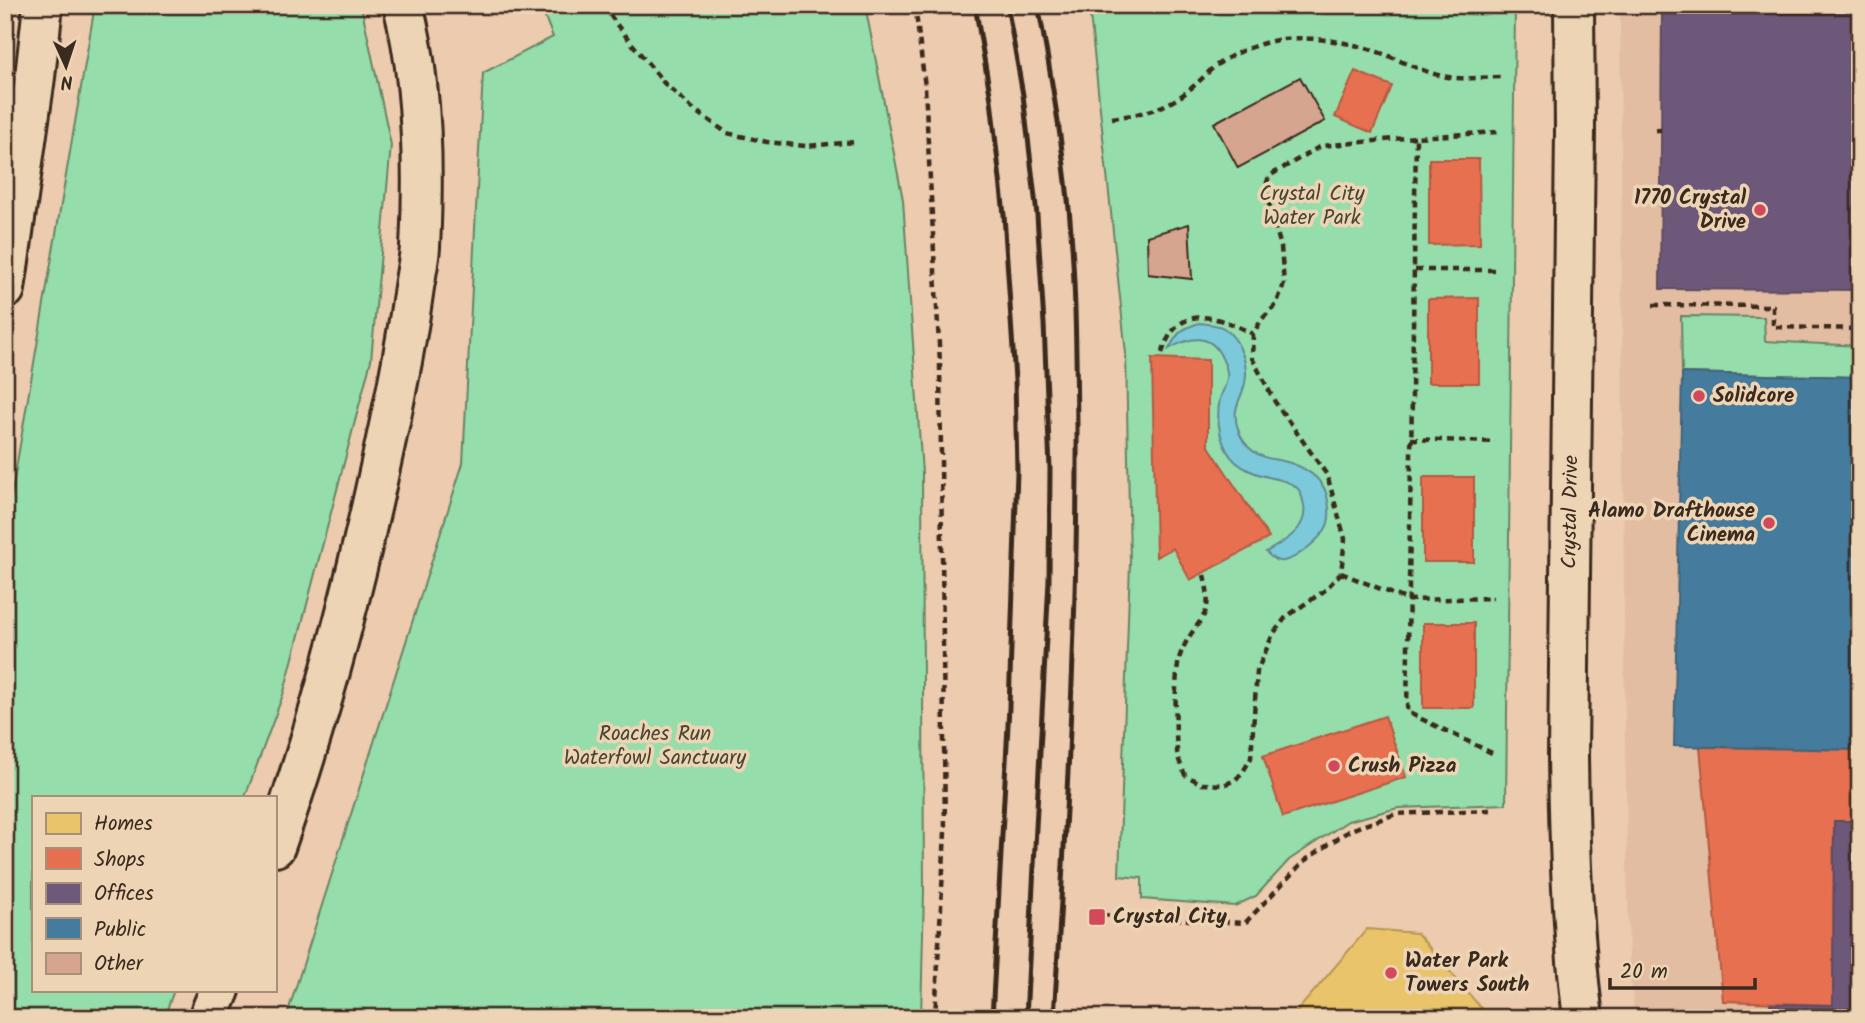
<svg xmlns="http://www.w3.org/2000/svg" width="1865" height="1023" font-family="Kalam,sans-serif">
<rect width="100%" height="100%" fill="#eccbae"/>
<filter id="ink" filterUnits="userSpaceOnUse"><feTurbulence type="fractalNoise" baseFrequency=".0143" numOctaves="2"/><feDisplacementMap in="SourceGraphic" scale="14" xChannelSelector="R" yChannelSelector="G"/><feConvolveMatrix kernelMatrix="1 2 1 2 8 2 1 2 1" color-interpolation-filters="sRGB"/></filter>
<g filter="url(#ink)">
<!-- built -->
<path fill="#e2bda2" d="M1620,5H1860V1018H1635L1629,963L1625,737Z"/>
<!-- green -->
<g fill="#95ddab" stroke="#688464" stroke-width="2">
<path d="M95,5H361L391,145L371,360L284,692L245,797H33V990H174L164,1018H5V533Z"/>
<path d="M540,5H865L903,200L922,473L924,890L921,1018H286L463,463L483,73L553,37Z"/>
<path d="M1089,5H1503L1515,9L1506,804L1398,808L1348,821L1289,860L1256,896L1235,906L1142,899V878L1119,876L1130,563L1126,354Z"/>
<path d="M1681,316L1764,317L1765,341L1860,346V377L1682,373Z"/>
</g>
<!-- water -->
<path fill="#7cc9db" stroke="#62898f" stroke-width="2" d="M1199,323C1208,324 1219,324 1225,329C1240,340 1249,365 1245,383C1241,401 1231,408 1238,429C1240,437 1246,446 1253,451C1261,458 1273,459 1283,461C1301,465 1323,477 1327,496C1329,504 1330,515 1328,523C1324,537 1293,563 1279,561C1273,560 1269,555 1266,552C1285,541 1311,528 1303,501C1302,496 1300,490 1296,487C1291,482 1283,481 1277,479C1258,475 1237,469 1227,451C1219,436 1216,416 1220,399C1222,392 1226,386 1227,378C1228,372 1225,364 1222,358C1211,332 1189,337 1169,349C1178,332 1181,329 1199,323Z"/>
<!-- homes -->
<path fill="#e9c46a" stroke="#b59653" stroke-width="2" d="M1367,929L1417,933L1482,1009L1481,1018H1294L1298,1010Z"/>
<!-- shops -->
<g fill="#e76f51" stroke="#b35a42" stroke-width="2">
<path d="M1355,71L1392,86L1372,133L1335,117Z"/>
<path d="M1429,159H1479L1480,244L1429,245Z"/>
<path d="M1479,298V383H1428V299Z"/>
<path d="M1152,358L1208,360V445L1269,538L1190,580L1173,548L1156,557Z"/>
<rect x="1423" y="477" width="51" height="85"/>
<rect x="1423" y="623" width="51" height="85"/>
<path d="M1385,716L1406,777L1283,817L1263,756Z"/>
<path d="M1700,747L1860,750V821H1834L1833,1005L1723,1001Z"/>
</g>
<!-- offices -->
<g fill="#6d597a" stroke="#5e4b5e" stroke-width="2">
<path d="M1662,5H1860V290L1660,289Z"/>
<path d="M1834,821H1860V1018H1770V1004L1833,1005Z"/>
</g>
<!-- public -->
<path fill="#457b9d" stroke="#426377" stroke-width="2" d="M1682,373L1860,377V750L1674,746Z"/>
<!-- building -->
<g fill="#d6a590" stroke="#3b2a1e" stroke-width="2">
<path d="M1300,77L1325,121L1238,168L1214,123Z"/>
<path d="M1189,224L1192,279L1148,274L1147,236Z"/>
</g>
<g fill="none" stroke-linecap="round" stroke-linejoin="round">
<defs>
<path id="minor" d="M1574,5L1575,131L1568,756C1569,844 1572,931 1583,1018"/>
<g id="highway">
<path d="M5,289L35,77L43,5"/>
<path d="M275,847C317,729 349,608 376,486C390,422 404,359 413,294C415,278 419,263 420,247C424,169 423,81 403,5"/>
<path d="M208,1018L220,990"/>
</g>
</defs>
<!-- minor casing -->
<use href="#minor" stroke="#3b2a1e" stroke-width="44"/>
<!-- highway casing -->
<use href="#highway" stroke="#3b2a1e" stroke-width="44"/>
<!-- path -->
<g stroke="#3b2a1e" stroke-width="4.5" stroke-dasharray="7 5" stroke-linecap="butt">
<path d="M603,5L617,25L664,83L692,108L727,133L767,142L806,146L855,142"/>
<path d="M915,5L925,87L940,363L945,832L935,1018"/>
<path d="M1112,118C1135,115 1158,111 1178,98C1191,90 1202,78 1214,67C1232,53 1261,42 1283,39C1311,36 1351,42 1378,52C1401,60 1423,73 1448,77C1464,80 1484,77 1501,77"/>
<path d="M1655,130H1661"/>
<path d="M1415,270H1497"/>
<path d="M1653,305L1773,306V327L1860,329"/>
<path d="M1162,353C1178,302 1216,315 1253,334"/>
<path d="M1411,439L1495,442"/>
<path d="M1341,573L1408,600L1493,598"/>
<path d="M1204,575C1216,621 1196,616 1181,653C1174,668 1175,731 1177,750C1177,758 1182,767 1185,775L1202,784L1224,785L1235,780L1243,772L1251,758L1257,671L1273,634L1286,617L1324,591L1341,573L1345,539L1327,475L1275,402L1252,358L1253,334L1262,319L1276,305L1284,284L1281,247L1265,189L1269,176L1321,146L1416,137"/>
<path d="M1492,753L1407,712L1416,137L1499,132"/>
<path d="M1102,915L1245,923L1304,861L1350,830L1396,814L1491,810"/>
</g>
<!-- minor -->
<use href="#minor" stroke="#edd4b5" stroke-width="38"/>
<!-- highway -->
<use href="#highway" stroke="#edd4b5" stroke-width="38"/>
<!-- rail -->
<g stroke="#3b2a1e" stroke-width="5">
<path d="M975,5L991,100L1004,215L1015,380L1017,471L1009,707L992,1018"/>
<path d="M1007,5L1023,95L1037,215L1044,324L1050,469L1049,580L1026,1018"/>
<path d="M1038,5C1051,73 1062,141 1069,209C1076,281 1076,354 1077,426C1078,623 1066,821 1054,1018"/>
</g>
</g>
</g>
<!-- markers -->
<g fill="#d1495b" stroke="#edd4b5" stroke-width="2.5">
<circle cx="1760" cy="210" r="7"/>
<circle cx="1699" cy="396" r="7"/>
<circle cx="1769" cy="523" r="7"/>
<circle cx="1334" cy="766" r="7"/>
<rect x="1088" y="908" width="18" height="18" rx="3.5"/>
<circle cx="1391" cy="973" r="7"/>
</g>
<g text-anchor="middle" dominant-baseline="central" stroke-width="7" stroke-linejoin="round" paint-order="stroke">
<!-- park labels -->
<g font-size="21" fill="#484533" stroke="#edd4b5">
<text x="1312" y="194">Crystal City<tspan x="1312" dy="24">Water Park</tspan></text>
<text x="655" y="734">Roaches Run<tspan x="655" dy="24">Waterfowl Sanctuary</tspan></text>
</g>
<!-- poi labels -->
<g font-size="21" font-weight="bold" fill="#3b2a1e" stroke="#edd4b5" text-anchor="start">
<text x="1746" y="198" text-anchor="end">1770 Crystal<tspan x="1746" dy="24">Drive</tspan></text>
<text x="1713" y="396">Solidcore</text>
<text x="1755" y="511" text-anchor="end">Alamo Drafthouse<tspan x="1755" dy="24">Cinema</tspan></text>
<text x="1348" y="766">Crush Pizza</text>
<text x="1113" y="917">Crystal City</text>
<text x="1405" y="961">Water Park<tspan x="1405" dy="24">Towers South</tspan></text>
</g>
<!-- street labels -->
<g font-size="21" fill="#3b2a1e" stroke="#edd4b5">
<text transform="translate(1571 512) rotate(-89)">Crystal Drive</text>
</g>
</g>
<!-- margin -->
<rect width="1865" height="1023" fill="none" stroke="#edd4b5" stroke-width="28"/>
<rect x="14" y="14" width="1837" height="995" fill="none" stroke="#3b2a1e" stroke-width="2.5" filter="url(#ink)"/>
<!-- legend -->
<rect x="32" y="796" width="245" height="196" fill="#edd4b5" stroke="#a69079" stroke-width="2"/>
<rect x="46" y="813" width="35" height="21" fill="#e9c46a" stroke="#a69079" stroke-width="2"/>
<text x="94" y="830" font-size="21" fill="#3b2a1e">Homes</text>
<rect x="46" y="848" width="35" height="21" fill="#e76f51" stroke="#a69079" stroke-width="2"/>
<text x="94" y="866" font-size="21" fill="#3b2a1e">Shops</text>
<rect x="46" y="883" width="35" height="21" fill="#6d597a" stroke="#a69079" stroke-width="2"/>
<text x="94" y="900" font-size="21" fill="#3b2a1e">Offices</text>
<rect x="46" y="918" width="35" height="21" fill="#457b9d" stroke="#a69079" stroke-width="2"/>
<text x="94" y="936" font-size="21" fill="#3b2a1e">Public</text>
<rect x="46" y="953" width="35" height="21" fill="#d6a590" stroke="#a69079" stroke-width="2"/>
<text x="94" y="970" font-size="21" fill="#3b2a1e">Other</text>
<!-- north arrow -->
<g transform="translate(66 66) rotate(177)" stroke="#edd4b5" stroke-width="5" paint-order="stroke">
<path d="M0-5L12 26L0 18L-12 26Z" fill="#3b2a1e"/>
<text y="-10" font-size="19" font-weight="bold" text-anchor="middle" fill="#3b2a1e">N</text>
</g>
<!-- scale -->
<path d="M1610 978v10h145v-10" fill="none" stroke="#3b2a1e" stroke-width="3.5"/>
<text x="1620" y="978" font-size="21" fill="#3b2a1e" stroke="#edd4b5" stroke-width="5" paint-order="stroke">20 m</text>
</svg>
